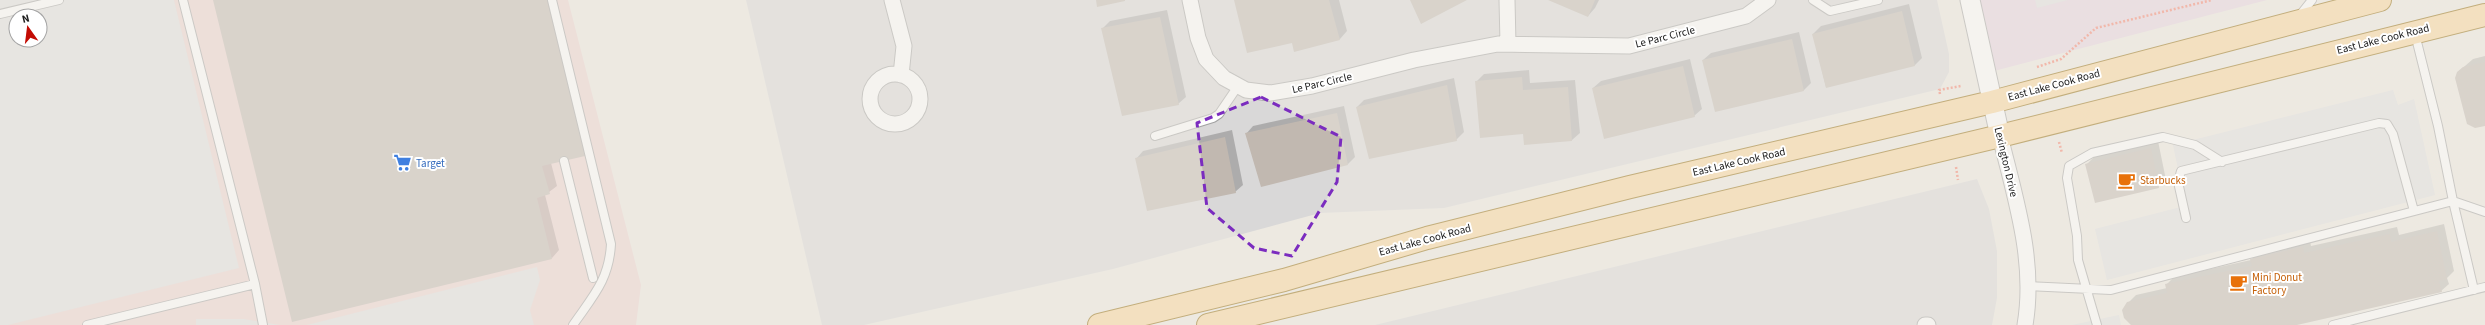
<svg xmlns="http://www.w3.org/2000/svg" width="2485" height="325" viewBox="0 0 2485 325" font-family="'Source Sans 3',sans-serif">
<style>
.residential{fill:#d9d8d8}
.commercial{fill:#eed2cf;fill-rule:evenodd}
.industrial{fill:#e6d2e1}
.parking{fill:#dfdfdf;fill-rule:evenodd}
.shadow{fill:#0003}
.building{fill:#c1b8b0}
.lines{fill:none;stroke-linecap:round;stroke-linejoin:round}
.service-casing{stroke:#a2a2a2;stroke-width:10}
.minor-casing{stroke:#a2a2a2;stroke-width:17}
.tertiary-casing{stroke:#a2a2a2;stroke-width:21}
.primary-casing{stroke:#906702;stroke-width:24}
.path{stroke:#f77c67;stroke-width:2.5;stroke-dasharray:2 2;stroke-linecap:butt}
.service{stroke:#fff;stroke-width:8}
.minor{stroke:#fff;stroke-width:15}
.tertiary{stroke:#fff;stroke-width:19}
.primary{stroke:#fad498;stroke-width:22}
.marked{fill:none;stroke:#7b2cbf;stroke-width:3;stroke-dasharray:8 5;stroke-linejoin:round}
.labels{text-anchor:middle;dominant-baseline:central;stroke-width:4;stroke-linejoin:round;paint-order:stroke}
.street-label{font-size:11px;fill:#1b1b1b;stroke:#fff}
.shop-label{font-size:11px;fill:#366cbe;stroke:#fff;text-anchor:start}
.food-label{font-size:11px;fill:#c56008;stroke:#fff;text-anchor:start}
</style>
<rect width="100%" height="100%" fill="#ede9e1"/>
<path class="residential" d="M746 0H1937L1949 54V72L1940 89 1444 208 1320 213 1113 269 864 325H822Z
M1977 179 1989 209 1997 251V298L1992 325H1375Z"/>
<path class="commercial" d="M0 0H568L641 285 636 325H0ZM16 16H40V40H16Z"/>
<path class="industrial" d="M1977 0H2267L1994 71Z"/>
<path class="parking" d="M0 0H174L239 268 8 325H0ZM16 16H40V40H16Z
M2035 0H2068L2037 8Z
M2393 90 2398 105 2414 99 2435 195 2107 280 2095 229 2181 207V183L2173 145Z
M537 267 540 280 530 310 534 325H307Z
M2119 315 2121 325H2072Z
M196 319H244L280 325H196Z"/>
<path class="shadow" d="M214 0H556L592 147 584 155 551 163 557 186 545 195 559 250 552 258Z
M1235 0H1339L1347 31 1340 39 1292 42Z
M1550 0H1599L1595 8 1588 16Z
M1909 4 1922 58 1915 65 1826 87 1813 34 1821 26Z
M1167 10 1186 97 1178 104 1102 29 1110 21Z
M1799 32 1811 83 1804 90 1716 111 1703 60 1711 53Z
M2485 56V125L2458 72 2473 59Z
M1690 59 1702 109 1694 116 1593 88 1601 81Z
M1529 70 1530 83 1575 80 1580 133 1572 140 1525 144 1524 133 1476 82 1484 74Z
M1454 78 1464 132 1456 140 1357 107 1364 100Z
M1344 106 1355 157 1348 164 1246 134 1253 126Z
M1232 130 1243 185 1235 192 1136 159 1143 151Z
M2158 141 2166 180 2158 187 2086 165 2094 157Z
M2444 224 2454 271 2447 278 2449 284 2441 291 2292 325H2132L2128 303 2136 295 2167 288 2166 285 2174 277 2251 260 2259 252 2310 241 2311 246 2397 227 2399 235Z"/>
<path class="building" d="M213 0H547L585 156 542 166 550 194 537 198 552 259 292 322Z
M1096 0H1125V1L1097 7Z
M1234 0H1329L1340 40 1294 52 1292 43 1247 53Z
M1410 0H1467L1421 24Z
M1548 0H1595L1588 17Z
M1902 11 1915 66 1826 88 1812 34Z
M1160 17 1179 105 1122 116 1101 28Z
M1792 39 1804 91 1715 112 1702 60Z
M2485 62V126L2475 128 2467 124 2455 78 2457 72 2463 67Z
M1683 66 1695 117 1604 139 1592 88Z
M1522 77 1523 90 1568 87 1572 141 1524 145 1523 134 1480 138 1475 81Z
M1447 85 1457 141 1369 159 1356 107Z
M1337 113 1348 165 1261 187 1245 133Z
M1225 137 1236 193 1147 211 1135 158Z
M2151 148 2159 188 2095 203 2085 164Z
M2437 231 2447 279 2439 281 2442 292 2297 325H2131L2124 318 2122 310 2127 302 2167 293 2165 284 2252 266 2250 259 2303 247 2304 253 2390 234 2391 242Z"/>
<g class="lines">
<defs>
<path id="service" d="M183 0 255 284
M552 0 611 244C609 280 593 296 573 325
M1813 0 1830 11 1878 0
M0 14 59 0
M2300 15 2312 0
M1155 136 1213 118 1219 114 1238 86
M564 161 593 278
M2453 201 2474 290
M2453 201 2485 212
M2186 218 2178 182 2181 171 2379 123 2387 124 2393 134 2414 211
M2029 286 2111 290 2453 201 2438 126 2415 34
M87 325 255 284 263 325
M2097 325 2078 260 2077 236 2067 178 2069 166 2092 153 2163 137 2195 145 2222 162
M2333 325 2485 287"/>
<path id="minor" d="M892 0 904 46 901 75
M1190 0 1198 38 1206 59 1224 78 1246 90 1270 93 1312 86 1414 60 1498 44 1629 46 1746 16 1768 0
M1507 0 1508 44
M870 99a25 25 0 1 1 50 0a25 25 0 1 1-50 0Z
M2000 136C2015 198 2036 261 2025 325
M1925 325H1928"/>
<path id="tertiary" d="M1970 0 2000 136"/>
<path id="primary" d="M1099 325 1284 280 1427 238 1630 187 1992 102 2380 0
M1208 325 2000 136 2485 15"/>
</defs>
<use href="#service" class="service-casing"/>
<use href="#minor" class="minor-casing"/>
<use href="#tertiary" class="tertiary-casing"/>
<use href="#primary" class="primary-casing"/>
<path class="path" d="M2037 67 2061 59 2096 28 2212 0
M1940 94 1939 90 1961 86
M2059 142 2062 153
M1956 167 1958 180"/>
<use href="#service" class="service"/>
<use href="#minor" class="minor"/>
<use href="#tertiary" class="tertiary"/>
<use href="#primary" class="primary"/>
</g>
<path d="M0 0H2485V325H0ZM1261 97 1341 137 1337 182 1292 256 1254 248 1207 208 1197 123Z" fill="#ede9e1" fill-opacity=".55" fill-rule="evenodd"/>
<path class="marked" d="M1261 97 1341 137 1337 182 1292 256 1254 248 1207 208 1197 123Z"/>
<defs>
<symbol id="supermarket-bare" viewBox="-9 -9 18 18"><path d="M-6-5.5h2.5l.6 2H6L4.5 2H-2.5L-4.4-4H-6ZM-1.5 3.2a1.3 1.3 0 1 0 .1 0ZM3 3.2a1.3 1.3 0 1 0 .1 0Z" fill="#3f7fe0" stroke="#fff" stroke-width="2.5" paint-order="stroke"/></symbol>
<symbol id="cafe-bare" viewBox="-9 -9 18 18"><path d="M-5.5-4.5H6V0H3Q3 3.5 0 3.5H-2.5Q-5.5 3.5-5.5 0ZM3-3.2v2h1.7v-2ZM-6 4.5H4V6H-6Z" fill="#e8710a" stroke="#fff" stroke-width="2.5" paint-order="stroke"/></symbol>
</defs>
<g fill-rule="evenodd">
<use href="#supermarket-bare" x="390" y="150" width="25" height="25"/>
<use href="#cafe-bare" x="2114" y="168" width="25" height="25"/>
<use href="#cafe-bare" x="2226" y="270" width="25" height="25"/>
</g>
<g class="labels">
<g class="street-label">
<text transform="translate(1665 37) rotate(-14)">Le Parc Circle</text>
<text transform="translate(2383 39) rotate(-14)">East Lake Cook Road</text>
<text transform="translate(1322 83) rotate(-13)">Le Parc Circle</text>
<text transform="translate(2054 85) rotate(-15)">East Lake Cook Road</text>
<text transform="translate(1739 162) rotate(-13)">East Lake Cook Road</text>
<text transform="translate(2006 162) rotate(77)">Lexington Drive</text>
<text transform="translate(1425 240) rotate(-15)">East Lake Cook Road</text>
</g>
<g class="shop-label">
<text x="416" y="163">Target</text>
</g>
<g class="food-label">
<text x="2140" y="180">Starbucks</text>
<text x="2252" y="277">Mini Donut<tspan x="2252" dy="13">Factory</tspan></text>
</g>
</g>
<g transform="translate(28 28) rotate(346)"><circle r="19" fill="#ffffff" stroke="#a4a4a4"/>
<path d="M0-3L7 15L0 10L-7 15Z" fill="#c30b03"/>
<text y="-6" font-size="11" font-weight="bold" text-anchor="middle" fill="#1b1b1b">N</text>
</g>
</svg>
